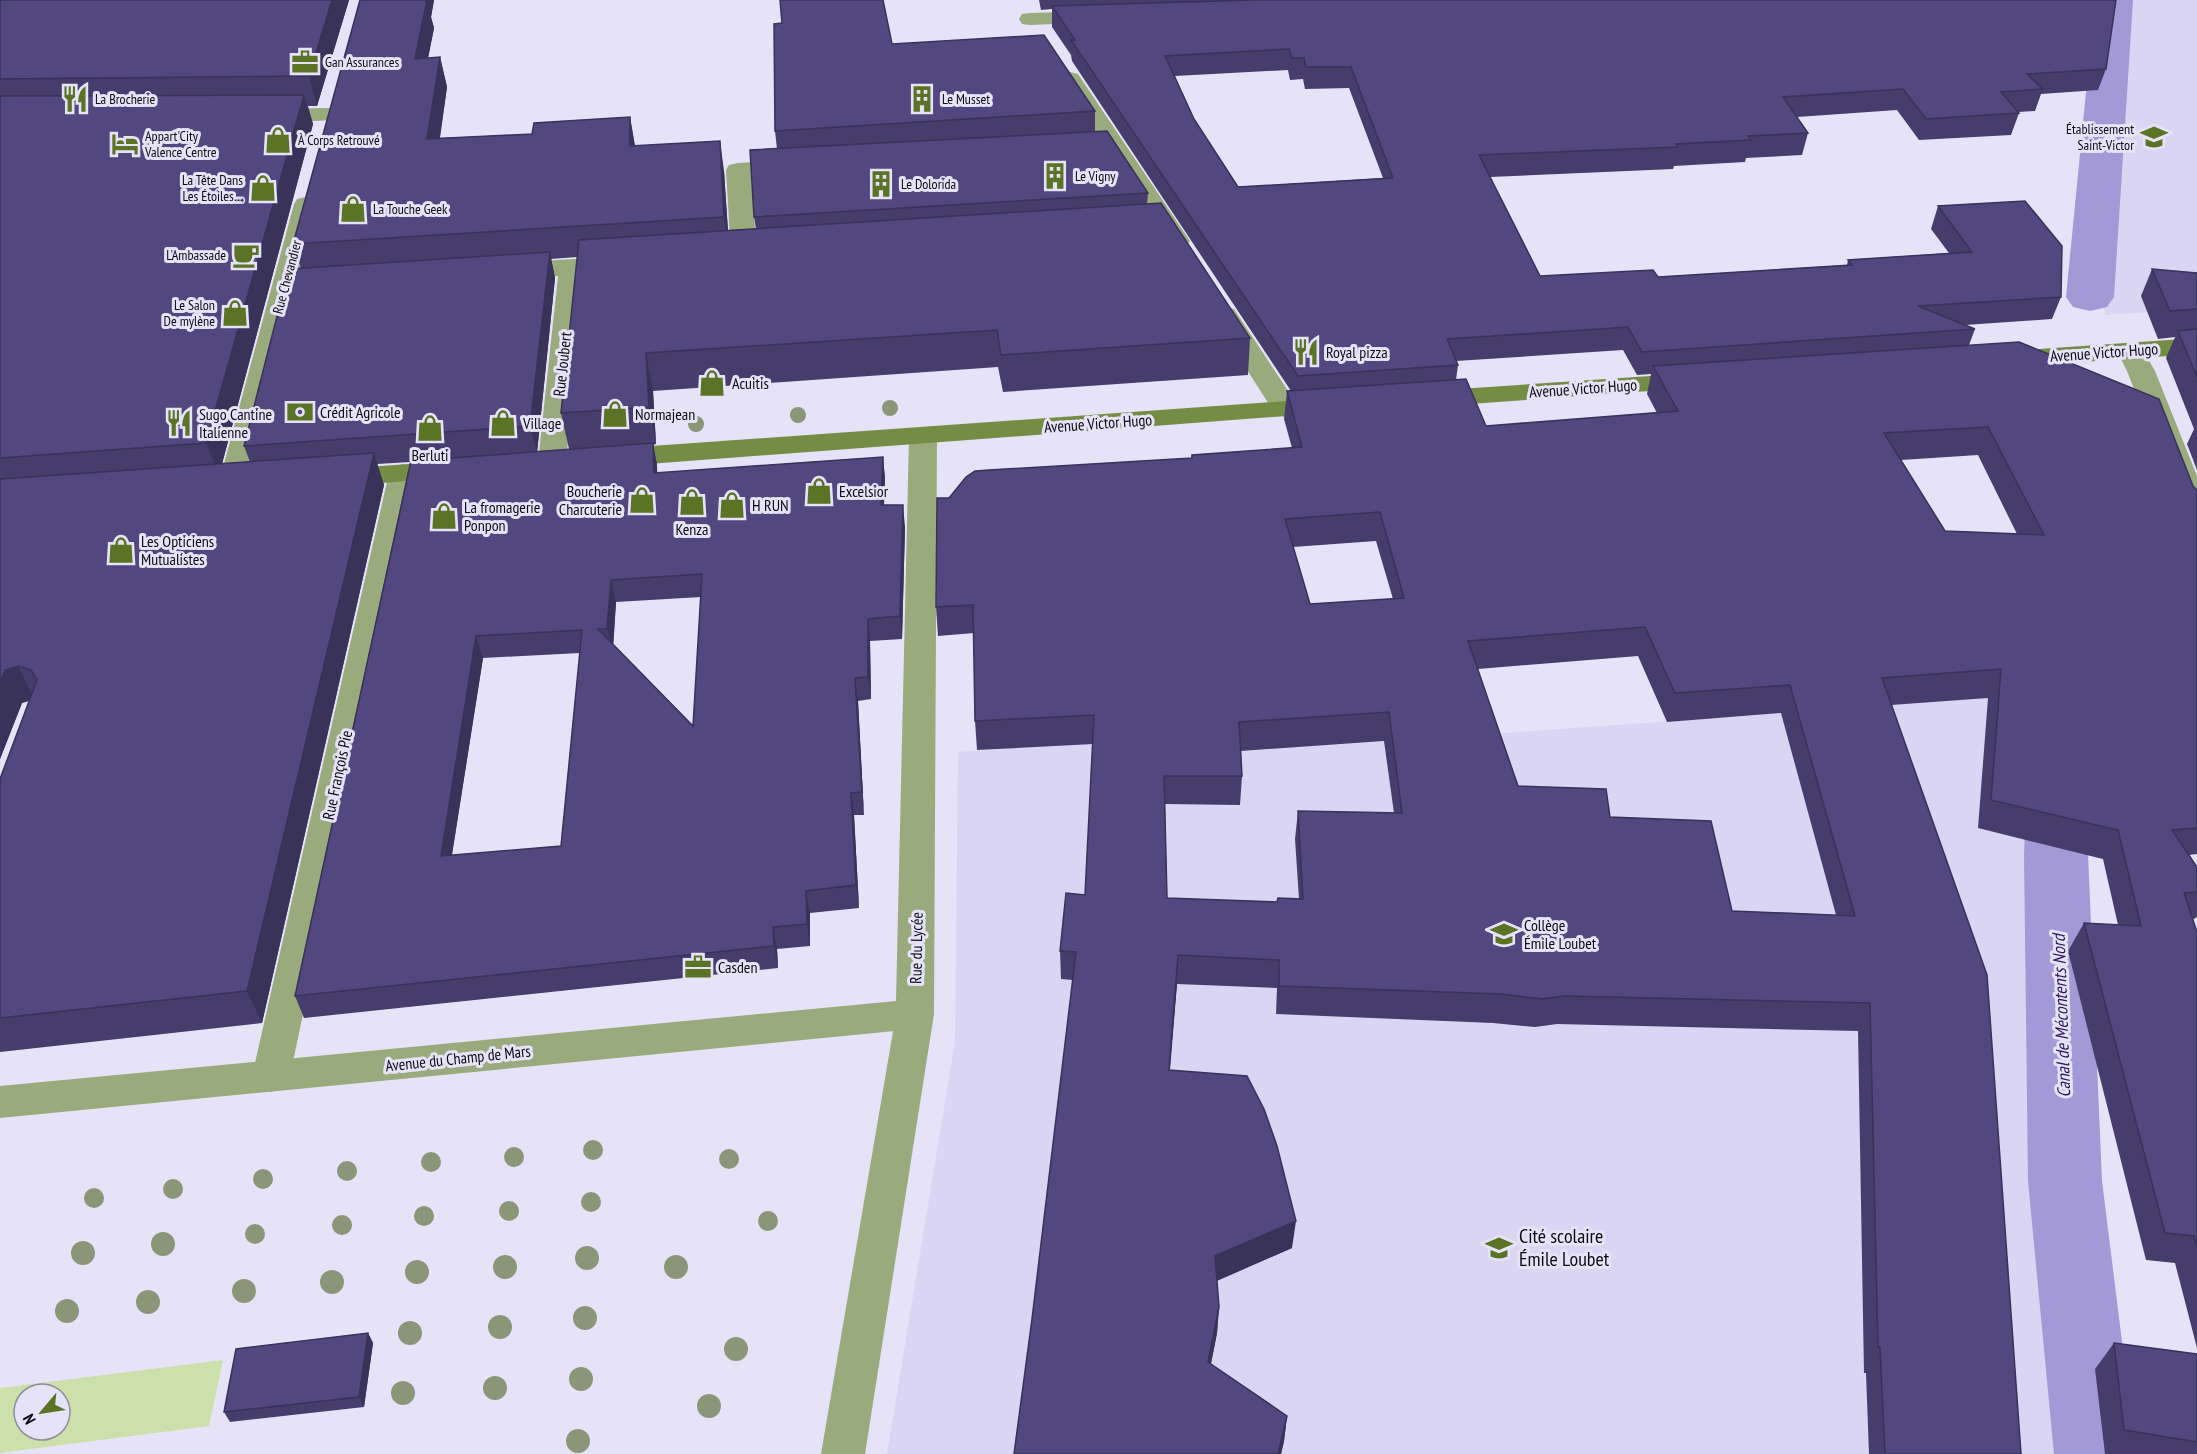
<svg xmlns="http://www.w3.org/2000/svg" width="2197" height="1454" viewBox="0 0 2197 1454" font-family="'PT Sans Narrow',sans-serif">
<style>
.built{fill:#d9d5f2}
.green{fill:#cce0ab;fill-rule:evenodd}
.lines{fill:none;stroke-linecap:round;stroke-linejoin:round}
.canal{fill:#a399d7;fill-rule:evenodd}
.minor{fill:#99ab7c;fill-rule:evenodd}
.tertiary{fill:#99ab7c;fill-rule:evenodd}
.secondary{fill:#748d45;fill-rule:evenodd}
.tree{fill:#8b9578}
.wall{fill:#473d6d;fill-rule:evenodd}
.shaded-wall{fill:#393259}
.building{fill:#52477f;stroke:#393259;stroke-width:1.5;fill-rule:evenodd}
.labels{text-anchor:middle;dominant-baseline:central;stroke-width:6;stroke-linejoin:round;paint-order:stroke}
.far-poi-label{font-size:14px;fill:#0c0b12;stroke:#e6e3f9;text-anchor:start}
.far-street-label{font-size:14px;fill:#0c0b12;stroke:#e6e3f9}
.poi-label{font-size:16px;fill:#0c0b12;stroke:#e6e3f9;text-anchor:start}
.street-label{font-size:16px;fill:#0c0b12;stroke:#e6e3f9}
.water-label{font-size:18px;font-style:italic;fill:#2d165e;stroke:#e6e3f9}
.near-poi-label{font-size:20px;fill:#0c0b12;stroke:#e6e3f9;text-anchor:start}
</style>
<rect width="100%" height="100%" fill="#e6e3f9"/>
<path class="built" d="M2121 0H2197V309L2105 315 2100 273Z
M2055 692 2086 1454H887L955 1041 958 752 1091 743 1093 762 1716 718Z"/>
<path class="green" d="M223 1360 209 1426 0 1453V1388ZM24 1394H60V1430H24Z"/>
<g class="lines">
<path class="canal" d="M2095 0H2133L2114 297 2107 307 2090 311 2073 307 2066 297Z
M2059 742 2081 748 2090 764 2088 854 2102 1181 2136 1454H2054L2028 1181 2024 854 2028 764 2037 748Z"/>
<path class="minor" d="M1097 11 1105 12 1108 17 1105 22 1030 25 1022 24 1019 19 1022 14 1030 13Z
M1070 72 1078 74 1190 241 1186 246 1177 249 1168 246 1164 241 1059 79 1062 74Z
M329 108 337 110 341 115 337 120 266 123 258 121 254 116 258 111 266 109Z
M796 159 804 161 808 166 804 171 751 176 757 256 753 261 744 264 735 261 731 256 726 170 729 165 738 163Z
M306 197 315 199 318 204 248 486 243 492 233 495 223 492 218 486 294 204 297 199Z
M622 256 631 259 635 264 631 269 584 274 566 462 562 468 552 471 542 468 538 462 558 276 509 279 500 276 496 271 500 266 509 263Z
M1225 307 1234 309 1238 315 1300 409 1296 415 1286 417 1276 415 1272 409 1212 315 1216 309Z
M2130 343 2140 345 2155 371 2197 476V522L2187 520 2182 513 2127 371 2117 351 2120 345Z
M403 464 413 467 417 473 290 1076 285 1087 271 1092 257 1087 252 1076 389 473 393 467Z
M915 999 928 1003 934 1014 865 1454H821L896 1014 902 1003Z"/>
<path class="tertiary" d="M923 427 933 430 937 436 934 1014 928 1025 915 1029 0 1118V1086L896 1001 909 436 913 430Z"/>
<path class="secondary" d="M2197 338V354L2010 367 2000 365 1996 359 2000 353 2010 351Z
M1695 373 1705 375 1709 381 1705 387 1429 407 1419 405 1415 399 1419 393 1429 391Z
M1330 398 1340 400 1344 406 1340 412 609 467 599 464 595 458 599 452 609 449Z
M453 461 463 464 467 470 463 476 337 487 327 484 322 478 327 472 337 469Z"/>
</g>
<g class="tree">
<circle cx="890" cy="408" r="8"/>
<circle cx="798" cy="415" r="8"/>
<circle cx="696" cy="424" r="8"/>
<circle cx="593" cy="1150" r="10"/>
<circle cx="514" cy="1157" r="10"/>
<circle cx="729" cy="1159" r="10"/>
<circle cx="431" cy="1162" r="10"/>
<circle cx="347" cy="1171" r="10"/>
<circle cx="263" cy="1179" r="10"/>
<circle cx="173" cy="1189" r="10"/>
<circle cx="94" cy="1198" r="10"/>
<circle cx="591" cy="1202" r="10"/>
<circle cx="509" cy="1211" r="10"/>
<circle cx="424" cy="1216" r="10"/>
<circle cx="768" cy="1221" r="10"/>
<circle cx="342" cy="1225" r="10"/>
<circle cx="255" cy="1234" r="10"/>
<circle cx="163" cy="1244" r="12"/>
<circle cx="83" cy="1253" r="12"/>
<circle cx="587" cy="1258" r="12"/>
<circle cx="505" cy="1267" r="12"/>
<circle cx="676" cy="1267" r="12"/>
<circle cx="417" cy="1272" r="12"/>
<circle cx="332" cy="1282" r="12"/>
<circle cx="244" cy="1291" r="12"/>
<circle cx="148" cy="1302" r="12"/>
<circle cx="67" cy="1311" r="12"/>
<circle cx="585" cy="1318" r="12"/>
<circle cx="500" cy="1327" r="12"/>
<circle cx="410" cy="1333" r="12"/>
<circle cx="736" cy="1349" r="12"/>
<circle cx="581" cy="1379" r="12"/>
<circle cx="495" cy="1388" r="12"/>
<circle cx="403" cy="1393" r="12"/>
<circle cx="709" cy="1406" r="12"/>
<circle cx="578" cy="1441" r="12"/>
</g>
<path class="wall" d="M0 0H349L317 106H308L313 124 222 464 250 462 244 446 301 268 293 244 360 0H434L431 17 434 28 428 58 440 57 447 87 440 138 532 134 630 117 635 146 724 171 728 230 756 229 754 217 777 149 775 131 892 44 1095 111V131L1148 193 1147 204 1250 338 1248 375 1003 392 998 367 653 391 656 444 653 445 657 465V473L883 457 885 479 884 505 905 527 902 639 870 641 871 699 858 701 864 815H854L859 908 810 913V946L777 949 778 968 304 1018 295 996 410 462 377 464 384 485 262 1023 0 1052V779L29 701 22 703 0 759ZM577 257 561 413 569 449 537 452 555 278 551 259ZM701 597 693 726 613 644 616 602ZM580 653 561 846 452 855 483 658Z
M1039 0H2116L2106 69 2098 90 2041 94 2035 111 2018 112 2019 113 2011 135 1919 140 1897 110 1797 117 1808 133 1802 155 1746 158 1745 162 1674 166 1673 169 1490 177 1540 276 1658 277 1847 265 1848 260 1949 253 1931 229 1938 206 2061 297 2052 319 1965 325 1975 329 1969 345 2193 486 2197 490V854L2189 855 2197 867V916L2196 918 2193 919 2197 932V1348L2175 1263 2146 1260 2068 951 2084 923 2118 925 2103 859 1978 828 1988 698 1891 705 2021 1454H1869L1866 1373H1864L1858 1031 1557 1024 1535 1027 1493 1023 1276 1014 1277 988 1177 984 1170 1070 1292 1248 1217 1281 1219 1307 1217 1333 1211 1364 1287 1416 1284 1441 1281 1454H1014L1032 1319 1073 980 1061 979 1060 951 1085 895 1093 744 977 750 975 721 974 633 938 636 936 607 949 498 1191 458 1192 455 1292 448 1284 419 1287 391H1291L1072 61 1071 55 1052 27V9L1041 10ZM1288 70 1290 80 1303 79 1305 89 1349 88 1383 178 1238 187 1194 119 1175 76ZM1623 350 1637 375 1651 374 1647 394 1657 413 1486 426 1456 380 1458 365 1456 361ZM1978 455 2017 534 1945 531 1901 460ZM1376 541 1393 599 1310 604 1293 547ZM1638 656 1667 722 1781 713 1836 915 1732 911 1610 817 1518 786 1478 669ZM1384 741 1394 813 1298 811 1295 839 1299 899 1277 902 1167 898 1165 804 1240 805 1242 776 1241 751Z
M2152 269 2197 273V470L2187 444 2194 429 2166 358 2175 337 2158 339 2141 296Z
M368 1333 373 1343 364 1407 230 1422 224 1412Z
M2114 1343 2197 1354V1454H2105L2095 1369Z"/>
<path class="shaded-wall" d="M332 0H349L317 106 309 76Z
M422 0H434L431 17 434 28 422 88 415 59Z
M440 57 447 87 435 169 427 139Z
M304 95 313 124 219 475 206 443Z
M630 117 635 147 630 146Z
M720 141 724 171 729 248 724 217Z
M550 252 555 278 537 453 530 426Z
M646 353 653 391 656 444 649 407Z
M653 443 657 465 658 496 654 473Z
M374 453 384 485 262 1023 247 991Z
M883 457 885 479 883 528 881 505Z
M903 505 905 527 902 639 900 616Z
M611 580 616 602 613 651 607 629Z
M868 619 870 641 871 699 868 677Z
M476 636 483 658 448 879 441 856Z
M18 666 34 699 22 703 0 759V683L5 670Z
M855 678 858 701 864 815 862 792Z
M851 793 854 815 859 908 856 885Z
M806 891 810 913V946L807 924Z
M773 927 777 949 778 968 774 946Z
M1178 955 1177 984 1167 1097 1169 1070Z
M1296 1221 1292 1248 1213 1282 1215 1256Z
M1219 1307 1217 1333 1206 1388 1208 1362Z
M368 1333 373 1343 364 1407 359 1397Z
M1287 1416 1284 1441 1281 1454H1278Z"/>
<path class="building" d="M0 0H332L309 76 0 79Z
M360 0H427L415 59 440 57 427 139 532 134 534 123 630 117V146L720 141 724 217 293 244Z
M780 0H883L892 44 1044 35 1095 111 775 131 774 24 782 23Z
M1252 0H2116L2106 69 2027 74 2043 89 2001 92 2019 113 1926 119 1903 89 1783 97 1808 133 1748 136 1751 140 1676 144 1678 147 1479 155 1540 276 1653 270 1658 277 1852 265 1848 260 1972 252 1938 206 2025 201 2062 246 2061 297 1918 306 1975 329 1642 352 1628 327 1447 339 1458 365 1298 376 1071 40H1075L1052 6ZM1289 49 1292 58H1304L1306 67H1351L1393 178 1238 187 1194 119 1165 56Z
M304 95 206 443 0 458V96Z
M1107 131 1148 193 754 217 750 150Z
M1161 203 1250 338 1001 355 997 330 646 353 649 407 561 413 579 240Z
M550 252 530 426 244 446 289 269Z
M2152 269 2197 273V309L2170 311Z
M2197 329V377L2178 331Z
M2019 342 2159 399 2193 486 2197 490V828L2172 830 2197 867V892L2184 893 2197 932V1248L2194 1236 2165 1233 2084 923 2141 926 2118 830 1991 800 2001 669 1882 678 1987 975 2021 1454H1885L1880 1347H1878L1870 1003 1565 996 1542 999 1500 994 1279 986V960L1178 955 1169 1070 1247 1076 1264 1109 1277 1146 1296 1221 1215 1256 1219 1307 1208 1362 1287 1416 1278 1454H1014L1032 1319 1076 952 1060 951 1066 893 1085 895 1094 715 975 721 973 605 936 607 937 498H949L966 477 975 471 989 470 1192 458V455L1302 447 1287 391 1466 379 1486 426 1678 411 1653 366ZM1988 427 2044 535 1945 531 1884 433ZM1380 512 1404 598 1310 604 1285 519ZM1645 627 1675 693 1790 685 1855 916 1732 911 1711 821 1610 817 1606 789 1518 786 1468 641ZM1389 712 1402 813 1298 811 1303 899 1278 898 1277 902 1167 898 1164 776H1242L1239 722Z
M653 443 654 473 883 457 881 505H903L900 616 868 619V677L855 678 862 792 851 793 856 885 806 891 807 924 773 927 774 946 295 996 411 461ZM702 574 693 726 598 629H607L611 580ZM582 630 561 846 441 856 476 636Z
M374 453 247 991 0 1018V779L37 680 31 670 18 666 5 670 0 683V479Z
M368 1333 359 1397 224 1412 236 1349Z
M2114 1343 2197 1354V1442L2124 1430Z"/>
<defs>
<symbol id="office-bare" viewBox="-9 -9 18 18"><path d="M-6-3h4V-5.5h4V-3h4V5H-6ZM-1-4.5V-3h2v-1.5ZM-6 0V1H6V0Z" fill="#5a7325" stroke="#e6e3f9" stroke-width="2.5" paint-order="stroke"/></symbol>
<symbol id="restaurant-bare" viewBox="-9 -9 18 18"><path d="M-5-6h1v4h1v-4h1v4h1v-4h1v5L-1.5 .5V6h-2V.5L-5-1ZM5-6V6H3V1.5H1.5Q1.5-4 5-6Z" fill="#5a7325" stroke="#e6e3f9" stroke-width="2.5" paint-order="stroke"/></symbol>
<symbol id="building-bare" viewBox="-9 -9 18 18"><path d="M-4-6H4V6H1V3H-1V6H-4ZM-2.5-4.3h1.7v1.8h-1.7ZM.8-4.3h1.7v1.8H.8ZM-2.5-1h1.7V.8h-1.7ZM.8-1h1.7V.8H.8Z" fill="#5a7325" stroke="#e6e3f9" stroke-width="2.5" paint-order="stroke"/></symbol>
<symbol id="school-bare" viewBox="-9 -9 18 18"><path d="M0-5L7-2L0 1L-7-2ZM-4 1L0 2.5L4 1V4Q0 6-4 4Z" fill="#5a7325" stroke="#e6e3f9" stroke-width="2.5" paint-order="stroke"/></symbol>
<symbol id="shop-bare" viewBox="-9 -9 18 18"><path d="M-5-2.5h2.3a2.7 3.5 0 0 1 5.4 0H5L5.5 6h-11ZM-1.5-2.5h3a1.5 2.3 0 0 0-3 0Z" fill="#5a7325" stroke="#e6e3f9" stroke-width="2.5" paint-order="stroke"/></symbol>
<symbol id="hotel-bare" viewBox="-9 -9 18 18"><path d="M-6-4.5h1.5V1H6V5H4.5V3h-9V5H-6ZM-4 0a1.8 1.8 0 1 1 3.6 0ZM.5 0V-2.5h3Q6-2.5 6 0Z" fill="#5a7325" stroke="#e6e3f9" stroke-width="2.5" paint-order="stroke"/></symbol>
<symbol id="cafe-bare" viewBox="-9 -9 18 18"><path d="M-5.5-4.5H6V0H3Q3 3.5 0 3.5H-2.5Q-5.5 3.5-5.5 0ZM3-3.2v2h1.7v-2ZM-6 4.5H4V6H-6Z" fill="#5a7325" stroke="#e6e3f9" stroke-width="2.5" paint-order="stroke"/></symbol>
<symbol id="bank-bare" viewBox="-9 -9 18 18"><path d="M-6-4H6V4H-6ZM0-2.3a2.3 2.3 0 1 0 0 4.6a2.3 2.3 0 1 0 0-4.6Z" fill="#5a7325" stroke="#e6e3f9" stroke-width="2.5" paint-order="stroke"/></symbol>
</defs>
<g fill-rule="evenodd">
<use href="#office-bare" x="286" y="43" width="38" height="38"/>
<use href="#restaurant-bare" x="56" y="80" width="38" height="38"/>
<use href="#building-bare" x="903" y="80" width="38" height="38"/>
<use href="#school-bare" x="2135" y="118" width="38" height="38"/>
<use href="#shop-bare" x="259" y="121" width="38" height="38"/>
<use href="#hotel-bare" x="106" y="125" width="38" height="38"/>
<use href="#building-bare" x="1036" y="157" width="38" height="38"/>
<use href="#building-bare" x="862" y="165" width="38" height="38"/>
<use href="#shop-bare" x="244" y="169" width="38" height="38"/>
<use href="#shop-bare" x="334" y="190" width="38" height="38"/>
<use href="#cafe-bare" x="227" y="236" width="38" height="38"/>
<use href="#shop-bare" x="216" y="294" width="38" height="38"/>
<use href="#restaurant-bare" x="1287" y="333" width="38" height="38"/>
<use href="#shop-bare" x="693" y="364" width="38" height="38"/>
<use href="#bank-bare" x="281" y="393" width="38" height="38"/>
<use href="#shop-bare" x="596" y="395" width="38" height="38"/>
<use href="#restaurant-bare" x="160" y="404" width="38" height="38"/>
<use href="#shop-bare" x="484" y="404" width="38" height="38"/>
<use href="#shop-bare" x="411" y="409" width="38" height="38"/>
<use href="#shop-bare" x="800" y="472" width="38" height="38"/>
<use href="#shop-bare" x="623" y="481" width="38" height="38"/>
<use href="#shop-bare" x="673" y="483" width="38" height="38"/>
<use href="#shop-bare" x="713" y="486" width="38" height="38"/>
<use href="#shop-bare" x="425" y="497" width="38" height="38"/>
<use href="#shop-bare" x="102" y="531" width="38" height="38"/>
<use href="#school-bare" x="1485" y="915" width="38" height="38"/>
<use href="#office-bare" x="679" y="948" width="38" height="38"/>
<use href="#school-bare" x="1480" y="1229" width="38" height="38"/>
</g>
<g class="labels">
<g class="far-poi-label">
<text x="325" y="62">Gan Assurances</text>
<text x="95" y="99">La Brocherie</text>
<text x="942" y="99">Le Musset</text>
<text x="2134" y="129" text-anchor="end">Établissement<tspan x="2134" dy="16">Saint-Victor</tspan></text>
<text x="145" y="136">Appart'City<tspan x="145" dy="16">Valence Centre</tspan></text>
<text x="298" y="140">À Corps Retrouvé</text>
<text x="1075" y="176">Le Vigny</text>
<text x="243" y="180" text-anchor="end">La Tête Dans<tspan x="243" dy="16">Les Étoiles…</tspan></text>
<text x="901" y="184">Le Dolorida</text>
<text x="373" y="209">La Touche Geek</text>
<text x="226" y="255" text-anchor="end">L'Ambassade</text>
<text x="215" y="305" text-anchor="end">Le Salon<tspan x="215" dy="16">De mylène</tspan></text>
</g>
<g class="far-street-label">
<text transform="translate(287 277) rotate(-75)">Rue Chevandier</text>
</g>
<g class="poi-label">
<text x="1326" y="352">Royal pizza</text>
<text x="732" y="383">Acuitis</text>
<text x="320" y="412">Crédit Agricole</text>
<text x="199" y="414">Sugo Cantine<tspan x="199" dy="18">Italienne</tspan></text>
<text x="635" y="414">Normajean</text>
<text x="523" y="423">Village</text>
<text x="430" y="455" text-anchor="middle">Berluti</text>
<text x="622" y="491" text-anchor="end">Boucherie<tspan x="622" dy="18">Charcuterie</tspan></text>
<text x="839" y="491">Excelsior</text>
<text x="752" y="505">H RUN</text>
<text x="464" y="507">La fromagerie<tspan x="464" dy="18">Ponpon</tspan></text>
<text x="692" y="529" text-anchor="middle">Kenza</text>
<text x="141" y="541">Les Opticiens<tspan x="141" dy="18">Mutualistes</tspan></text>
<text x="1524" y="925">Collège<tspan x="1524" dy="18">Émile Loubet</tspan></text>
<text x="718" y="967">Casden</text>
</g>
<g class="street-label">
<text transform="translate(2104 352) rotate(-4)">Avenue Victor Hugo</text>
<text transform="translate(562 364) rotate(-84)">Rue Joubert</text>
<text transform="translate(1583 388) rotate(-4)">Avenue Victor Hugo</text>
<text transform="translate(1098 423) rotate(-4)">Avenue Victor Hugo</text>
<text transform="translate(337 775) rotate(-78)">Rue François Pie</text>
<text transform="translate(916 948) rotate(-89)">Rue du Lycée</text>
<text transform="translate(458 1058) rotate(-6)">Avenue du Champ de Mars</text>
</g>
<g class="water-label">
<text transform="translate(2061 1016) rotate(-92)">Canal de Mécontents Nord</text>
</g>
<g class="near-poi-label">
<text x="1519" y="1236">Cité scolaire<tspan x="1519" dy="23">Émile Loubet</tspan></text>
</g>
</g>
<g transform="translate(42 1412) rotate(241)"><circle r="28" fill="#e6e3f9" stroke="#8f8d9d" stroke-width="1.5"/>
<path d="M0-4.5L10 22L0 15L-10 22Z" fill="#5a7325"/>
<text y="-9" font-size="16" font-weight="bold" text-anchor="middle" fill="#0c0b12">N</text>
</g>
</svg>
